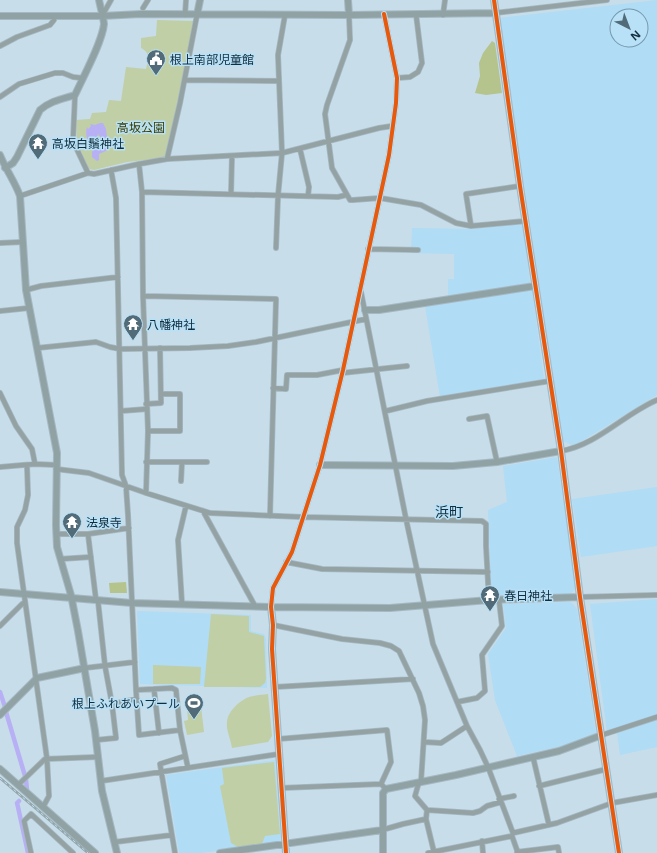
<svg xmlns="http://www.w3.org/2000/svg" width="657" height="853" viewBox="0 0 657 853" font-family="'Noto Sans','Noto Sans JP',sans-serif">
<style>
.built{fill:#b0dcf5;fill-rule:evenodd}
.green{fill:#c0cfa6}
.forest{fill:#b5c48d}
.water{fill:#b8b0f5}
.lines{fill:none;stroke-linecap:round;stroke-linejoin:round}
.canal{stroke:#b8b0f5;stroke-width:4.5}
.street-casing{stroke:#a5b9c4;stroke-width:6}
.secondary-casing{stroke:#a5b9c4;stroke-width:8}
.street{stroke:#94a2a3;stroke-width:4.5}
.secondary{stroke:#90a2a3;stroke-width:6}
.rail-casing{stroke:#95a6aa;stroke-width:2.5}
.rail{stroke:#b8e1f8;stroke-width:1;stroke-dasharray:3;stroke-linecap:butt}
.cycleway-casing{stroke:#b8e1f8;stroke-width:6}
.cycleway{stroke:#e8590c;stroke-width:4}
.labels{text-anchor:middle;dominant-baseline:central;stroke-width:3;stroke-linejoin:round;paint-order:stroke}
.poi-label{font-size:12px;fill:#112e3d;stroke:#b8e1f8;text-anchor:start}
.park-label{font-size:12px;fill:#3a3e00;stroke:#b8e1f8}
.quarter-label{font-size:14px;fill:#112e3d;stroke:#b8e1f8}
</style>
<rect width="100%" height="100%" fill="#c7dde9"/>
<path class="built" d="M657 0V395L574 446 563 441 499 18ZM617 16H641V40H617Z
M523 224 530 283 448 297V279H454V254L411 253 412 228 468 229Z
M532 290 544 379 440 397 425 306Z
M557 457 576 588 570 595 494 599 491 596 488 510 507 502 503 466Z
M657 487V546L581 557 572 499Z
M657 599V715L607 732 590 604Z
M570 602 573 604 577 609 596 734 562 746 517 756 495 700 488 654 506 628 503 604Z
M137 611 251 615V631L264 634 266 638 267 688 140 684Z
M657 719V747L620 755 617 733Z
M275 760 281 842 201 853H179L166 775Z"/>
<path class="green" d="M157 20 194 21 193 32 167 154 163 158 127 162 94 170 89 169 77 142 76 120 90 119 92 113 106 112 109 100 121 101 126 67 146 69C148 60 151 53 141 48V38L156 36Z
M211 614 249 616V632L264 636 266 679 265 683 260 687H204Z
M153 665 201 667 200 684H153Z
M268 694 272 736 268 742 232 748C231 740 226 730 227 723 227 712 239 701 249 697 255 695 262 695 268 694Z
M201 706 204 732 187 735 184 721 188 720 187 708Z
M274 762 280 834 265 836 262 844 238 847 231 843 220 786 224 784 222 768Z"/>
<path class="forest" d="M492 41 495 43 502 93 486 95 475 93 480 76 479 63 483 53Z
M126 582 127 593H110L109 583Z"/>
<path class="water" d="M100 123H103L106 129 107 137 103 140 98 134 97 138 100 146 107 147 108 150 99 154V160L97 161 92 157V152L93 149C89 144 84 135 87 127L88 129 91 126 90 124 95 125Z"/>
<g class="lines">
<path class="canal" d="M0 692 5 707
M6 712 25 776
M26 780 27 790
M19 801 17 803 18 807 28 853"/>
<defs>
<path id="street" d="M143 8 148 0
M495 13 607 0
M185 15 186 0
M349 15 350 40 327 105 325 114 332 168 350 200H353L380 198 421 205 456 223 471 226 526 221
M443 15 445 0
M102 16 111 0
M0 46 17 37 50 25 54 20V16
M397 78 410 77 418 72 422 63 416 14
M185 80 279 81
M75 95 73 141 88 173
M0 97 19 84 55 73H63L73 77 82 78
M300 149 309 187 308 196
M167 159 180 103 197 15
M139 164 142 192 143 296 148 431 146 493
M111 170 116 198 122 475 126 486 128 515 136 690 172 688 176 690 180 730 188 768
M142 192 338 197 346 195
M231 194 232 156
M20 196 88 173 94 174 139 164 167 159 282 153 379 128 392 126
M471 226 466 194 520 186
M0 243 22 242
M276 248 278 196 282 153 278 55 285 15
M368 249 418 250
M26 290 41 286 118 277
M361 292 406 519 433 644 467 726 480 750 488 767 513 833 512 836 518 853
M143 296 276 299 270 516
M0 311 29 308
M37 348 96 342 110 347 120 349 190 348 228 346 256 342 366 319
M342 373 407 366
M273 388 286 389 287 375H317L343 370
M0 393 16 426 32 449 35 464
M146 404 161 403 160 348
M121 411 147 409
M386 411 427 401 550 381
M469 419 487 416 497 462
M148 431H180V394H161
M561 451C597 445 624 414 657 400
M146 462H207
M27 466 28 495 25 510 17 527V543L47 759 49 796 43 807
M0 467 35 464 56 465
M56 469 89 473 146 493 210 513 302 517 482 521 486 524V546L489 600
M181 481 182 462
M203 511 255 606
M56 534H88L129 528
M88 534 96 600
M60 559 91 557
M286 562 322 569 488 572
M580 597 657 595
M98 601 105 666 112 704
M182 604 178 540 186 506
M271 607 273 588 292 552 320 465 343 370 389 155 396 103 397 78 384 14
M273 625 342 639 380 643 391 646 399 651 419 693 423 706 425 720 421 782
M0 626 22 604 25 602
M85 668 135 662
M275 687 413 679
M154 689 159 733
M136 690 139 735 180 730
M457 702 477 698 485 691 482 655 502 626 499 600
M602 735 657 717
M278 739 387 730 391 762 381 784
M96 740 116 738 112 704 137 699
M424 742 441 743 467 726
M533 757 549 825
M101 781 279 754
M419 782 415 796 427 810 426 819 434 852
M18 785 45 759 97 757
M539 786 607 769
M281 788 381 784 386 789
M499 799 514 796
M427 810 473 813 480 811 487 806 501 802
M382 830 403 824 426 819
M513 833 557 823 612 803 657 795
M482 841 483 853
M115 842 172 835
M517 852 558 847 559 853
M31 853 24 821 31 814 73 853
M175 853 160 764 185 756
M428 853 512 836"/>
<path id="secondary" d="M348 0 349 15
M494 0 520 186 561 451 580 597 619 853
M197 15 200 0
M0 16H102L141 14 349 15 495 13
M0 155C6 170 15 182 20 196L26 290 57 453 56 525 57 547 71 595 78 631 95 731 102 791 117 853
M5 168 13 163 17 157 40 110C50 101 62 99 75 95 83 77 102 43 104 24 104 21 100 5 99 0
M365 310H379L535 286
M320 465 453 466 497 462 561 451
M0 592 132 603 271 607 390 608 489 600 580 597
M271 607 273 625 272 649 286 853
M0 715 37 678 85 668
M0 769 95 853
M220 853 382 830
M383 853V793L386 789 456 775 559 751 602 735"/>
</defs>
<use href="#street" class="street-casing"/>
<use href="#secondary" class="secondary-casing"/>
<use href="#street" class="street"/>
<use href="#secondary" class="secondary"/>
<defs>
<path id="rail" d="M0 778 88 853"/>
</defs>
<use href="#rail" class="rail-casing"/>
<use href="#rail" class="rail"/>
<defs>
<path id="cycleway" d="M494 0 520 186 561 451 580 597 619 853
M286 853 272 649 273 625 271 607 273 588 292 552 320 465 343 370 389 155 396 103 397 78 384 14"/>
</defs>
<use href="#cycleway" class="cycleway-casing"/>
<use href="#cycleway" class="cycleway"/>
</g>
<defs>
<symbol id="civic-pin" viewBox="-11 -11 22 30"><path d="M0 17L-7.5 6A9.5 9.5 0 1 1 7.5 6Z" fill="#516b79" stroke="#b8e1f8"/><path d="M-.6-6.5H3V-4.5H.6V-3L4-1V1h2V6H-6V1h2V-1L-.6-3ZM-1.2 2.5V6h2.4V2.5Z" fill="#fff"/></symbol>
<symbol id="temple-pin" viewBox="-11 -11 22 30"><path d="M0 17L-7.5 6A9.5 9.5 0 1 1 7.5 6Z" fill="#516b79" stroke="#b8e1f8"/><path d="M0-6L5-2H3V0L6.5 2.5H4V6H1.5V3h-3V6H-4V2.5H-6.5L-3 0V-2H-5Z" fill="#fff"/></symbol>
<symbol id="stadium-pin" viewBox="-11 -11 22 30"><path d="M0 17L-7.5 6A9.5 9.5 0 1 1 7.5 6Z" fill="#516b79" stroke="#b8e1f8"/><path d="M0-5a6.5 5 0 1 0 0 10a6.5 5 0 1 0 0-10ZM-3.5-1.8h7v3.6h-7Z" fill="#fff"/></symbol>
</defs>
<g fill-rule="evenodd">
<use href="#civic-pin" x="145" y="48" width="22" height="30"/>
<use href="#temple-pin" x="27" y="132" width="22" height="30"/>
<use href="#temple-pin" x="122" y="313" width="22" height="30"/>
<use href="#temple-pin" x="61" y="511" width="22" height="30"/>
<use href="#temple-pin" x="479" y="584" width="22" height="30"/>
<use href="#stadium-pin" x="183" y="692" width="22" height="30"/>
</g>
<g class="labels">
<g class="poi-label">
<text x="170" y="59">根上南部児童館</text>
<text x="52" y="143">高坂白鬚神社</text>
<text x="147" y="324">八幡神社</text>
<text x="86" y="522">法泉寺</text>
<text x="504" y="595">春日神社</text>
<text x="180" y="703" text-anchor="end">根上ふれあいプール</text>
</g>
<g class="park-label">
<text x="141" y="127">高坂公園</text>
</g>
<g class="quarter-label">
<text x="449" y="511">浜町</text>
</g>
</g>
<g transform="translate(629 28) rotate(138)"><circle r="19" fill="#b8e1f8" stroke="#7599ad"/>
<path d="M0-3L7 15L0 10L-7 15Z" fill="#516b79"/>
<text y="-6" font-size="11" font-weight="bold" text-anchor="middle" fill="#112e3d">N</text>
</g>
</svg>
